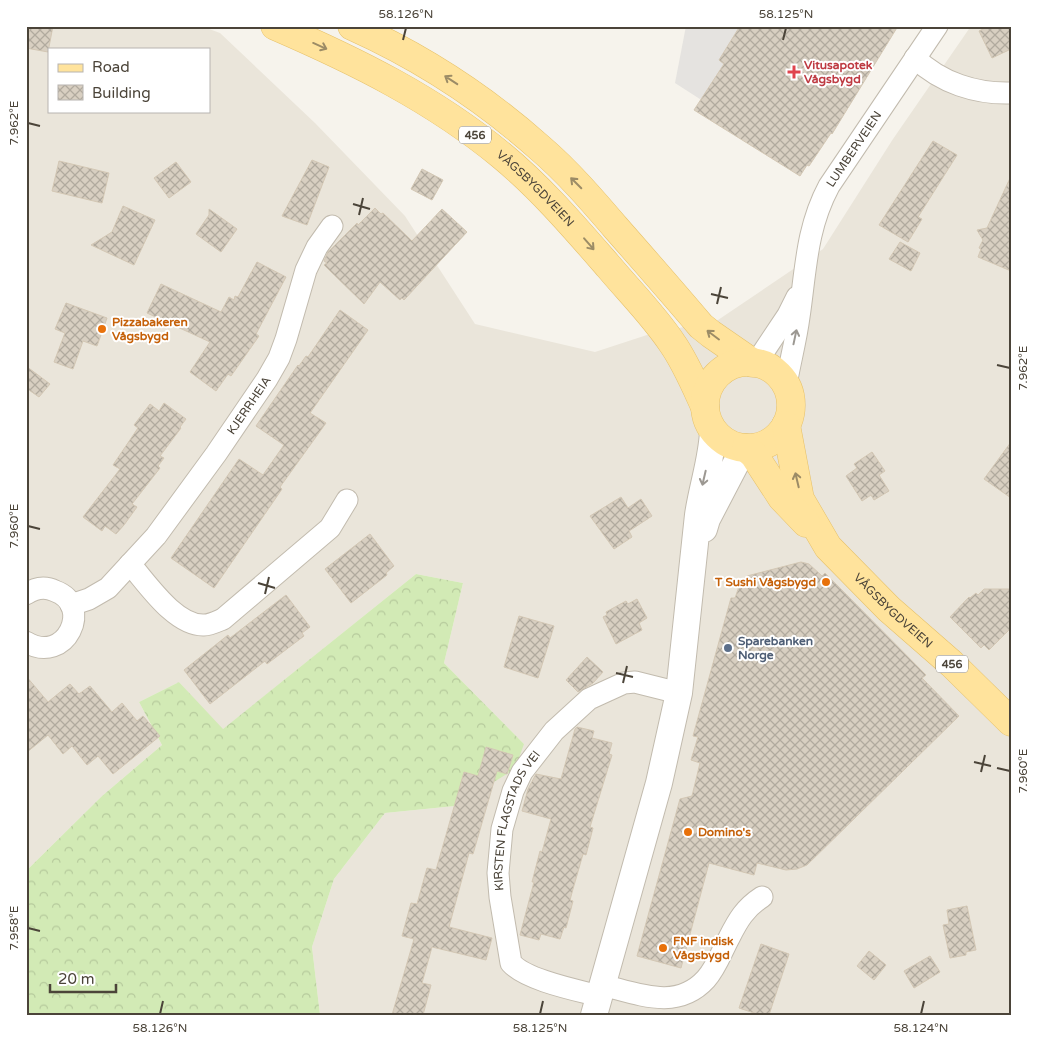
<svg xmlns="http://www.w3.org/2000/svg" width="1037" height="1041" viewBox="0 0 1037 1041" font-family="'Varela Round',sans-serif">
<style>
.residential{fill:#eae5da;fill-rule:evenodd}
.forest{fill:url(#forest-crowns)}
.parking{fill:#e5e3e0}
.building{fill:url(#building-cross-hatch);stroke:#d3c7b4}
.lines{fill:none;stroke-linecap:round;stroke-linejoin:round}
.minor-casing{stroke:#c2bbae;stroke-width:23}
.tertiary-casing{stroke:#c2bbae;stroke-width:28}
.primary-casing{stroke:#e6c16a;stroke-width:29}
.minor{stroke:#fff;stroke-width:21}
.tertiary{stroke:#fff;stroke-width:26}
.primary{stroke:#ffe39c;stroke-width:28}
.oneway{stroke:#9c8c66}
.oneway2{stroke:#9c9892}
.ticks{fill:none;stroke:#4b4439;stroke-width:2}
.health-dot{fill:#e0444e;stroke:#fff;stroke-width:2}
.food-dot{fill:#e8710a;stroke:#fff;stroke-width:2}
.service-dot{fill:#5c6f8a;stroke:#fff;stroke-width:2}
.labels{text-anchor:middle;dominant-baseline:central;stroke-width:4;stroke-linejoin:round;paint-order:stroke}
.shield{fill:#fff;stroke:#817c74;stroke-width:1}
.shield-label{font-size:11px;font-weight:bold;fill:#4b4439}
.health-label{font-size:12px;font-weight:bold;fill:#be3a42;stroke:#fff;text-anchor:start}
.street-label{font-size:12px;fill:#4b4439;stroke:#fff}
.food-label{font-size:12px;font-weight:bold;fill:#c56008;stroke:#fff;text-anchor:start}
.service-label{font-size:12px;font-weight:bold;fill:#4e5e75;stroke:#fff;text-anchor:start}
.neatline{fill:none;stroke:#4b4439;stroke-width:2}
.ticks-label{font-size:12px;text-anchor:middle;fill:#4b4439}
</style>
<defs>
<pattern id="forest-crowns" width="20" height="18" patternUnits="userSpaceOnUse" patternTransform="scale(1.25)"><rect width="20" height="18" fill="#d2eab5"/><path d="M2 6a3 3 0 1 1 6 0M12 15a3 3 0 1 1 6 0" fill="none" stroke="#b6ca9c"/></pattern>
<pattern id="building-cross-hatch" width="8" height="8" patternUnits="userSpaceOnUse" patternTransform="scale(1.25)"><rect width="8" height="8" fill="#d8cfc1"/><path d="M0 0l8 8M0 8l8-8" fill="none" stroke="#b1aa9e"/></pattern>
</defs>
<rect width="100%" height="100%" fill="#f6f3ec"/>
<path class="residential" d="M26 26H201L220 33 315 123 405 216 475 324 595 352 650 334 718 320 823 249 893 139 971 26H1011V1015H320L312 947 334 879 385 813 455 806 524 744 444 663 463 583 416 574 222 730 179 682 139 702 162 745 102 796 26 871ZM49 49H209V111H49Z"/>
<path class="forest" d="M416 574 463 583 444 663 524 744 515 769 455 806 385 813 334 879 312 947 320 1015H26V871L102 796 162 745 139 702 179 682 223 729Z"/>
<path class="parking" d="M686 26H748L703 101 675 83Z"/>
<path class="building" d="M30 26H53L48 52 26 48Z
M740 26H898L832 134 831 133 809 166 807 165 800 176 694 110 724 64 719 60Z
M989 26H1011V49L992 58 979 31Z
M933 141 957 155 918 217 922 219 908 242 879 225Z
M312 160 329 167 307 225 282 216Z
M59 161 109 173 102 203 52 191Z
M176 162 191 182 169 198 154 178Z
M422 169 443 180 432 200 411 189Z
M1011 176V271L978 257 981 249 979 248 983 240 977 230 987 228Z
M123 206 155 220 134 265 91 245 112 232Z
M375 208 381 214 383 213 412 241 442 209 467 232 404 300 402 298 400 300 380 282 364 304 324 265 327 263 324 261 328 252 357 223 358 225Z
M209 209 237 229 221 252 196 234 209 215Z
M900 242 920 253 911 271 889 259Z
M257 262 286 277 256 334 259 336 231 376 228 374 216 391 190 372 210 342 147 313 161 284 221 312 229 297 234 300 235 296 238 297Z
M66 303 107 318 97 346 83 341 73 369 54 362 65 333 55 329Z
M340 310 368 330 310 413 326 423 280 487 282 489 214 588 171 558 239 459 263 475 284 445 256 426 298 365 299 366 306 356 308 357Z
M26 366 50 384 39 397 26 388Z
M164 403 186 419 180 427 181 428 160 456 164 458 158 466 160 468 132 504 137 507 124 525 116 534 105 526 102 531 83 517 120 469 113 465 138 428 134 425 150 404 159 411Z
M1011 442V498L984 479Z
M872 452 885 471 879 475 889 491 874 500 871 495 862 501 846 476 857 468 854 464Z
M621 497 628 508 641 499 652 516 629 531 632 537 614 549 590 516Z
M370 534 394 566 386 573 387 575 351 603 325 569Z
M801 562 809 564 822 576 825 573 926 675 922 678 959 716 807 865 797 869 786 870 757 863 754 875 709 863 681 968 637 956 680 799 692 796 700 763 691 760 698 737 693 736 731 598H735L741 581 747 576Z
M984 589H1011V628L989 650 984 645 981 648 950 617 969 597 970 598 976 593 978 595Z
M286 595 310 627 302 633 304 636 267 664 265 661 210 704 184 670 228 635 230 638Z
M637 599 647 618 639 623 642 630 616 644 603 617 607 615 606 612 626 601 628 604Z
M519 616 554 626 538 678 504 667Z
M587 657 603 672 593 683 578 692 566 680Z
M26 676 48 702 70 684 79 694 90 686 112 712 122 703 137 721 143 716 160 736 113 774 98 756 87 765 72 746 63 754 48 735 26 753Z
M577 727 594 731 592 738 612 743 609 754 612 755 590 827 593 828 586 855 583 854 573 889 570 900 573 901 566 928 564 927 560 939 541 934 539 940 520 935 534 882H532L540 851 542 852 551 819 522 811 528 789 536 774 561 779 575 729Z
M486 747 513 755 507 774 497 771 473 854 469 853 449 927 492 938 486 960 432 947 422 983 431 985 423 1015H392L414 939 402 936 411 903 417 904 427 868 436 870 464 772 478 776Z
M967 906 976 950 966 952V955L950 958 943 925 949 924 947 910Z
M761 944 789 954 769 1015H760L739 1008Z
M869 951 886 965 874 980 857 966Z
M930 956 940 972 914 988 904 971Z"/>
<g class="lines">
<defs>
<g id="minor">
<path d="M915 58C941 83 976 94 1011 93"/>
<path d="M756 363 788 315 797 297"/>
<path id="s1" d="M786 385C790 362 796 340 799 317 806 270 806 229 829 186L937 26"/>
<path d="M130 564C147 583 175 626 204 625 210 625 218 621 223 619L330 528 347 500"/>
<path d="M26 594C35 588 45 586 55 591 94 605 66 666 26 642"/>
<path id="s2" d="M71 605 89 599 108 588 156 536 216 454 267 379 279 358 286 339 306 270 317 247 332 226"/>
<path d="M602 985C639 994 677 1011 706 979 716 968 722 951 729 938 738 920 745 908 762 897"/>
<path id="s3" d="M599 996C576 990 526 980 511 963L500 897 498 873 502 829 513 791 522 772 554 731 589 699 624 683 635 682 679 693"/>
</g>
<path id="tertiary" d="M704 529 707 519 744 448
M594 1015 659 783 679 693 698 515C702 487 712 459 713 431"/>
<g id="primary">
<path id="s4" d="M275 26C356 61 433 99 501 155 541 188 575 228 609 267 630 292 654 316 672 343 686 363 695 385 705 407"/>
<path d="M352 26C421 57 484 98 540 148 568 172 592 200 616 228 645 261 673 293 701 326L711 334 753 363"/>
<circle cx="748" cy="405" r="43"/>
<path id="s5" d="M786 425 800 499 828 547 889 609 952 664 1011 722"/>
<path d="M746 448 754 455 782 498 806 523"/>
</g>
</defs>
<use href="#minor" class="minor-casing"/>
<use href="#tertiary" class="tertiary-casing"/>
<use href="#primary" class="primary-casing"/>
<use href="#minor" class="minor"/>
<use href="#tertiary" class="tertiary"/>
<use href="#primary" class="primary"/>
</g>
<defs><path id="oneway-shaft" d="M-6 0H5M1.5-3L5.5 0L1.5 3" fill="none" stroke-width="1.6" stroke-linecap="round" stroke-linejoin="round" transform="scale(1.25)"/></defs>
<g class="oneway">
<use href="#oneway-shaft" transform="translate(320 46) rotate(24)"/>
<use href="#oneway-shaft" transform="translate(451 80) rotate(-147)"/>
<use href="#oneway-shaft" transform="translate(576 183) rotate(-135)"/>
<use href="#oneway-shaft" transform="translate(589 244) rotate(49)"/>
<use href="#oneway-shaft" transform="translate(713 335) rotate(-143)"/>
<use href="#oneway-shaft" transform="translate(797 480) rotate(-103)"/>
</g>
<g class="oneway2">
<use href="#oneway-shaft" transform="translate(795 337) rotate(-78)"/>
<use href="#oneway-shaft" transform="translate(704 478) rotate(103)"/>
</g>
<path class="ticks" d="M403 40 406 28M783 40 786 28M28 123 40 126M353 204 370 209M359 215 363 198M711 294 728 298M717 304 721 287M997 365 1010 368M28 526 40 529M258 583 275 588M265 594 269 577M616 673 633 677M623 683 627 666M974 762 991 766M997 768 1010 771M981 772 985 755M28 928 40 931M160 1014 163 1001M540 1014 543 1001M921 1014 924 1001"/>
<path class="health-dot" d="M791.5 64.5h5v5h5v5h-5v5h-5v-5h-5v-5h5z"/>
<g class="food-dot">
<circle cx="102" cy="329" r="5"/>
<circle cx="826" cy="582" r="5"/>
<circle cx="688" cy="832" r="5"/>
<circle cx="663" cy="948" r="5"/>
</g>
<circle class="service-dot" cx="728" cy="648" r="5"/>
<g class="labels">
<g class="shield">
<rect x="459" y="126.5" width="32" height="17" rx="4"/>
<rect x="936" y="655.5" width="32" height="17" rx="4"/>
</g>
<g class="shield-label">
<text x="475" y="135">456</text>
<text x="952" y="664">456</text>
</g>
<g class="health-label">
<text x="804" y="65">Vitusapotek<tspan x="804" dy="14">Vågsbygd</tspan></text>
</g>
<g class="street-label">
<text stroke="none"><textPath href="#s1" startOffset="249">LUMBERVEIEN</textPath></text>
<text stroke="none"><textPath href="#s4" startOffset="309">VÅGSBYGDVEIEN</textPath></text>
<text stroke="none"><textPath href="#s2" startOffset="272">KJERRHEIA</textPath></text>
<text stroke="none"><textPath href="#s5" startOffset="222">VÅGSBYGDVEIEN</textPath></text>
<text stroke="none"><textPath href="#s3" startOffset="242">KIRSTEN FLAGSTADS VEI</textPath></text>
</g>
<g class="food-label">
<text x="112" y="322">Pizzabakeren<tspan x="112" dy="14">Vågsbygd</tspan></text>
<text x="816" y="582" text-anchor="end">T Sushi Vågsbygd</text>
<text x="698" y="832">Domino's</text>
<text x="673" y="941">FNF indisk<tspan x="673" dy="14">Vågsbygd</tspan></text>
</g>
<g class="service-label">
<text x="738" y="641">Sparebanken<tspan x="738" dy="14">Norge</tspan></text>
</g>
</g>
<rect width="1037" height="1041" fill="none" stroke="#ffffff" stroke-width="55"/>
<rect x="48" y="48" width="162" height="65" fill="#ffffff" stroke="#b7b4b0"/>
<rect x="58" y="64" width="25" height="8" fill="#ffe39c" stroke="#b7b4b0"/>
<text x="92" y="72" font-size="15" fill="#4b4439">Road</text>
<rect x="58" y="85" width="25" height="15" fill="url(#building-cross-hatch)" stroke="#b7b4b0"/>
<text x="92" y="98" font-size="15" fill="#4b4439">Building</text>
<path d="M50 984v8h66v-8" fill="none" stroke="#4b4439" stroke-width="2.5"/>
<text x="58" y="984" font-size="15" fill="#4b4439" stroke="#ffffff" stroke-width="4" paint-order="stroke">20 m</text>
<rect x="28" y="28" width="982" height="986" class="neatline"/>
<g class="ticks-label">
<text x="406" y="18">58.126°N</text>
<text x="786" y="18">58.125°N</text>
<text transform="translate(14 123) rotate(-90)" y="4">7.962°E</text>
<text transform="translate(1023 368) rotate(-90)" y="4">7.962°E</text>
<text transform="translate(14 526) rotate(-90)" y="4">7.960°E</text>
<text transform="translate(1023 771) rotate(-90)" y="4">7.960°E</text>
<text transform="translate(14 928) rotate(-90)" y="4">7.958°E</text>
<text x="160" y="1032">58.126°N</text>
<text x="540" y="1032">58.125°N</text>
<text x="921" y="1032">58.124°N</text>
</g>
</svg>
